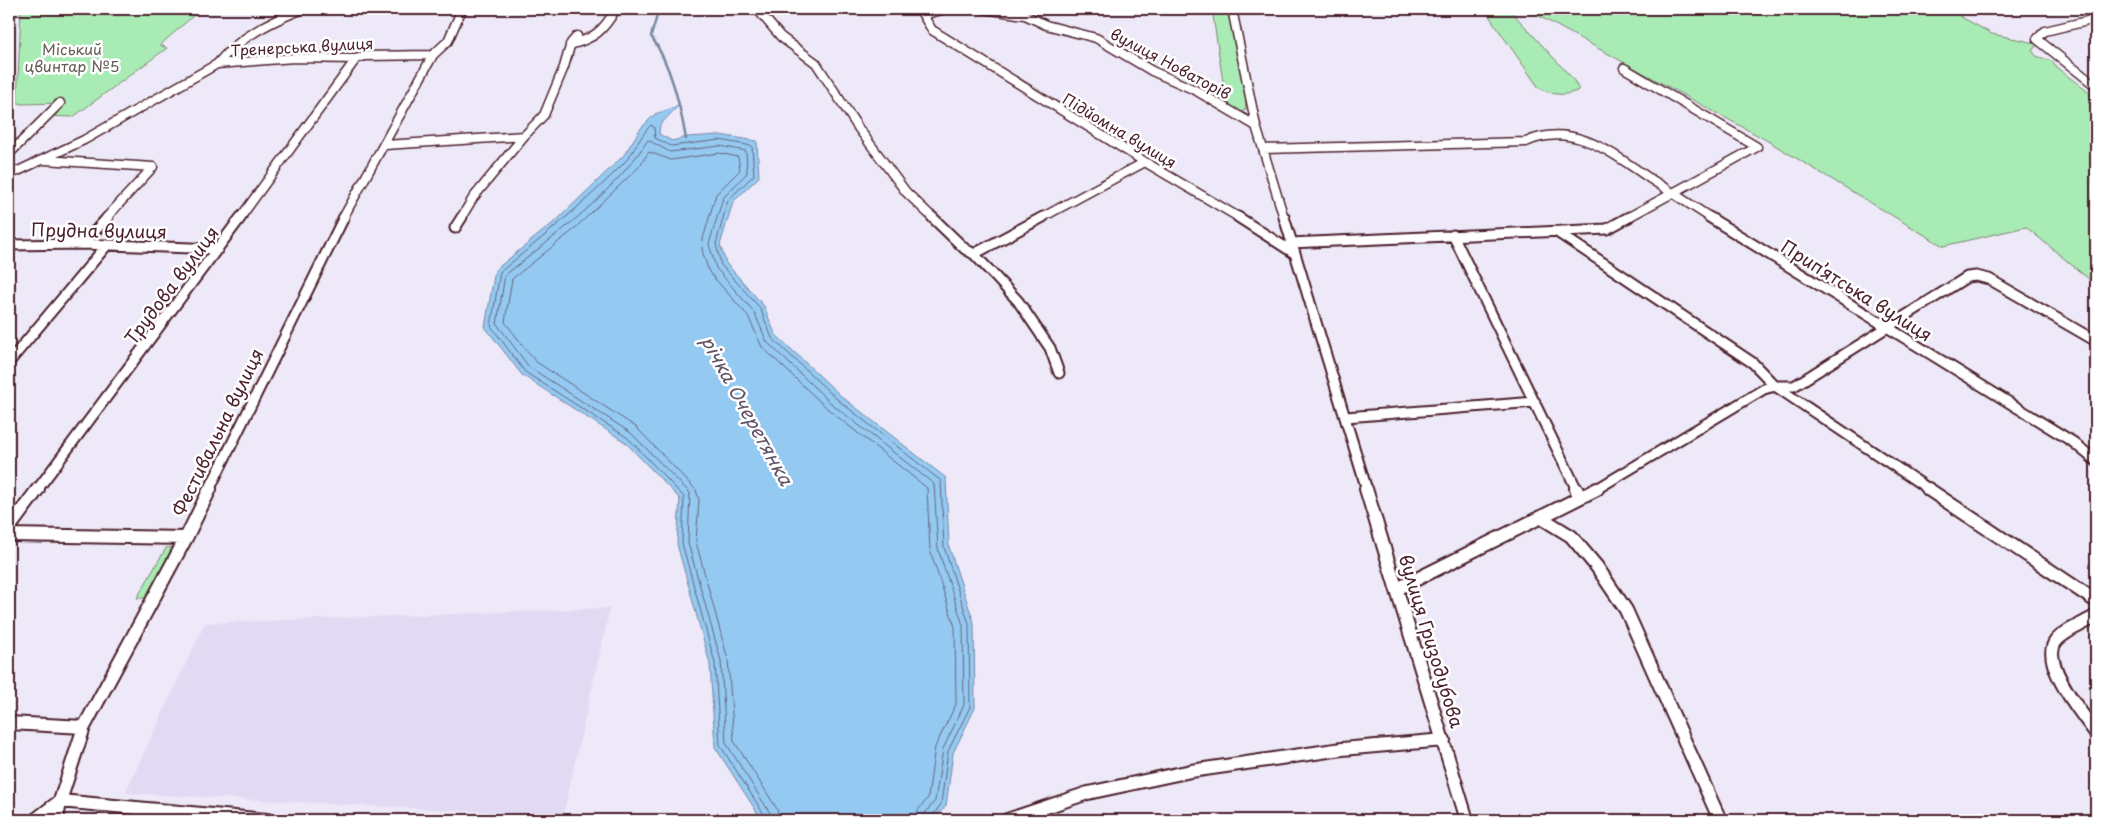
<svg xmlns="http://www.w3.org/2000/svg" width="2105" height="829" viewBox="0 0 2105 829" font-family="'Playpen Sans',sans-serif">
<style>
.built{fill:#e2daf3}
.green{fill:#a9ebb4;stroke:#7a8570}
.water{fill:#94caf2;stroke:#7686a2}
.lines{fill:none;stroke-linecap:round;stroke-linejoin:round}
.shore{stroke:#68637b;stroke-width:1}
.stream{stroke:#7686a2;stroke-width:2.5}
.minor-far2-casing{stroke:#4a1f2b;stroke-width:11}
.minor-far1-casing{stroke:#4a1f2b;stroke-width:13}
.minor-casing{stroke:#4a1f2b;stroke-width:16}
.minor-far2{stroke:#fff;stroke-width:8}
.minor-far1{stroke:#fff;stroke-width:9}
.minor{stroke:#fff;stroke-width:12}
.labels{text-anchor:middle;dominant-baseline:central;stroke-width:5;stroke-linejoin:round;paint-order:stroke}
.far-street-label{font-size:15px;fill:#4a1f2b;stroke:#fff}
.far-park-label{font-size:15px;fill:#665c54;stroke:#fff}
.street-label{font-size:18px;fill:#4a1f2b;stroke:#fff}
.water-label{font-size:19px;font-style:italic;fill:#605267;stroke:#fff}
</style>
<rect width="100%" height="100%" fill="#eee9f8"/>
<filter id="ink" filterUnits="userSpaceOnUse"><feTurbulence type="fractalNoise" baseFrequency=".02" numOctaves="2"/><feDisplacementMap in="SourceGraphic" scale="10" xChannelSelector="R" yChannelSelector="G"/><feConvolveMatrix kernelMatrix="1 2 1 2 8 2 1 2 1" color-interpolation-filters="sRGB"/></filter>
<g filter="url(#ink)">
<path class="built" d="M610 608 563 816 125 793 205 623Z"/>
<path class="green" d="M21 9H201L160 45 167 48 73 117 46 116 59 103 21 104 17 102Z
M1212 9H1229L1245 97 1246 109 1240 113 1229 109 1226 102Z
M1484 9H1509L1573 79 1579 90C1564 97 1553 95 1539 88Z
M1526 9H1947L1992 34 2026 41 2038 45 2032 50 2036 56 2052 61 2056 67 2096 98V285L2026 227 1943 246 1766 140Z
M179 547 151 598H137L166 548Z"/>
<path class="water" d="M678 106 660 125 659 134 672 141 687 137 720 135 757 141 759 177 733 202 720 245 726 263 764 306 775 334 841 396 946 478 949 547 974 623 975 708 953 753 946 806 933 820H762L715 747 710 664 677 544 680 499 625 442 522 375 485 327 495 270 558 219 624 155 641 128 655 114Z"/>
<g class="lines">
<path class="shore" d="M765 820V816L720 745 715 663 682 543 684 497 628 438 525 372 491 326 500 272C543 237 586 202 624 163 635 151 640 136 651 125L654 127 655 138 671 146 720 140 752 146 754 175 728 200 716 244 721 265 760 308 772 338 838 400 941 481 944 547 969 624 970 707 948 751 941 804 930 820
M772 820 770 813 726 743 721 661 688 543 690 493 631 433 529 367 497 324 505 275C555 236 613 194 648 140L670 152 720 146 746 151 747 173 723 198 709 244 716 268 754 312 767 342 833 405 934 484 938 549 963 625 964 705 943 749 935 801 926 812 924 820
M779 820 777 809 734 741 728 660 696 542 699 500 696 490 636 427 535 361 505 322 512 279 571 232 638 168 649 152 671 160 719 153 738 157 740 170 716 194 703 239 702 250 709 272 748 316 762 347 829 410 927 488 930 550 955 627 956 704 935 747 928 798 918 810 916 820"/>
<path class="stream" d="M659 9 651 36C671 65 680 105 686 139"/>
<defs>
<path id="minor-far2" d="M303 9C271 21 239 37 217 64L294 58 356 59 365 56 433 55 448 41 462 9
M757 9 781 37 816 63 859 129 906 192 933 218
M945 9 923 15 932 30 1145 162 1240 218
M984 9 1025 15 1046 25 1096 38 1152 71 1195 90 1256 126
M1232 9 1256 126 1284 218
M2096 19 2045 31 2037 39 2096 86
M570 45C595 38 603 31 616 9
M1624 68 1757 147 1627 218
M385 145 524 136 544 115 564 67 571 43 577 36
M1263 149 1526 142C1573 121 1612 153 1649 178 1670 191 1691 205 1711 218
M9 154 60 103
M45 160 153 167 106 218
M9 169 18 171 9 175
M18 171 84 140 217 64
M240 218 356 59
M343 218 433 55
M461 218 473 198 524 136
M1041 218 1145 162"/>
<path id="minor-far1" d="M932 217 965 249 974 254 1018 301 1050 348 1059 373
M1238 217 1294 253
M1284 217 1367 490
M1709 217 2073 442 2096 461
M455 228 462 217
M1557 232 1753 363 1775 386 1930 490
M1453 235 1577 490
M1290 243 1607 229 1629 217
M83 244 108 217
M9 245 83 244 218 249
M974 254 1043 217
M9 362 107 245
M1346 417 1535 402
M37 490 241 217
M209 490 344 217
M1595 490 1764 389 1775 386H1794L1967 277 1976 276 1989 279 2096 341"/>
<path id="minor" d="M1366 489 1467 820
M1576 489 1580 497
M1928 489 2096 601
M1540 517 1571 536 1597 567 1626 610 1720 820
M9 528 38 489
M9 535 186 538
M1397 589 1597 489
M2096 616C2084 624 2065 630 2056 641 2039 662 2083 715 2096 733
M9 723 84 727
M60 801 267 820
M35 820 60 801
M57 820 60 801 84 727 186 538 210 489
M1007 820 1088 793 1191 771 1342 749 1444 740"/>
</defs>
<use href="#minor-far2" class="minor-far2-casing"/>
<use href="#minor-far1" class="minor-far1-casing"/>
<use href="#minor" class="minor-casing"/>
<use href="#minor-far2" class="minor-far2"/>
<use href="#minor-far1" class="minor-far1"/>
<use href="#minor" class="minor"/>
</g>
</g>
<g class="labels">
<g class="far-street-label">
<text transform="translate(302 46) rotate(-3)">Тренерська вулиця</text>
<text transform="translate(1171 63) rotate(28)">вулиця Новаторів</text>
<text transform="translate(1120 130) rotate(31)">Підйомна вулиця</text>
</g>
<g class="far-park-label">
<text x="72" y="48">Міський<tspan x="72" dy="17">цвинтар №5</tspan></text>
</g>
<g class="street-label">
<text transform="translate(99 230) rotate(1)">Прудна вулиця</text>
<text transform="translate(171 285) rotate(-53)">Трудова вулиця</text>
<text transform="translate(1857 290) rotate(32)">Прип’ятська вулиця</text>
<text transform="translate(217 432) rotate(-64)">Фестивальна вулиця</text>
<text transform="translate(1432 641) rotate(73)">вулиця Гризодубова</text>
</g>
<g class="water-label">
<text transform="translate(748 410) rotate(61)">річка Очеретянка</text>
</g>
</g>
<rect width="2105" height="829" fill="none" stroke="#fff" stroke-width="30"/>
<rect x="15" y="15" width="2075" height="799" fill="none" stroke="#4a1f2b" stroke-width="2" filter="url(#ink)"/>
</svg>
